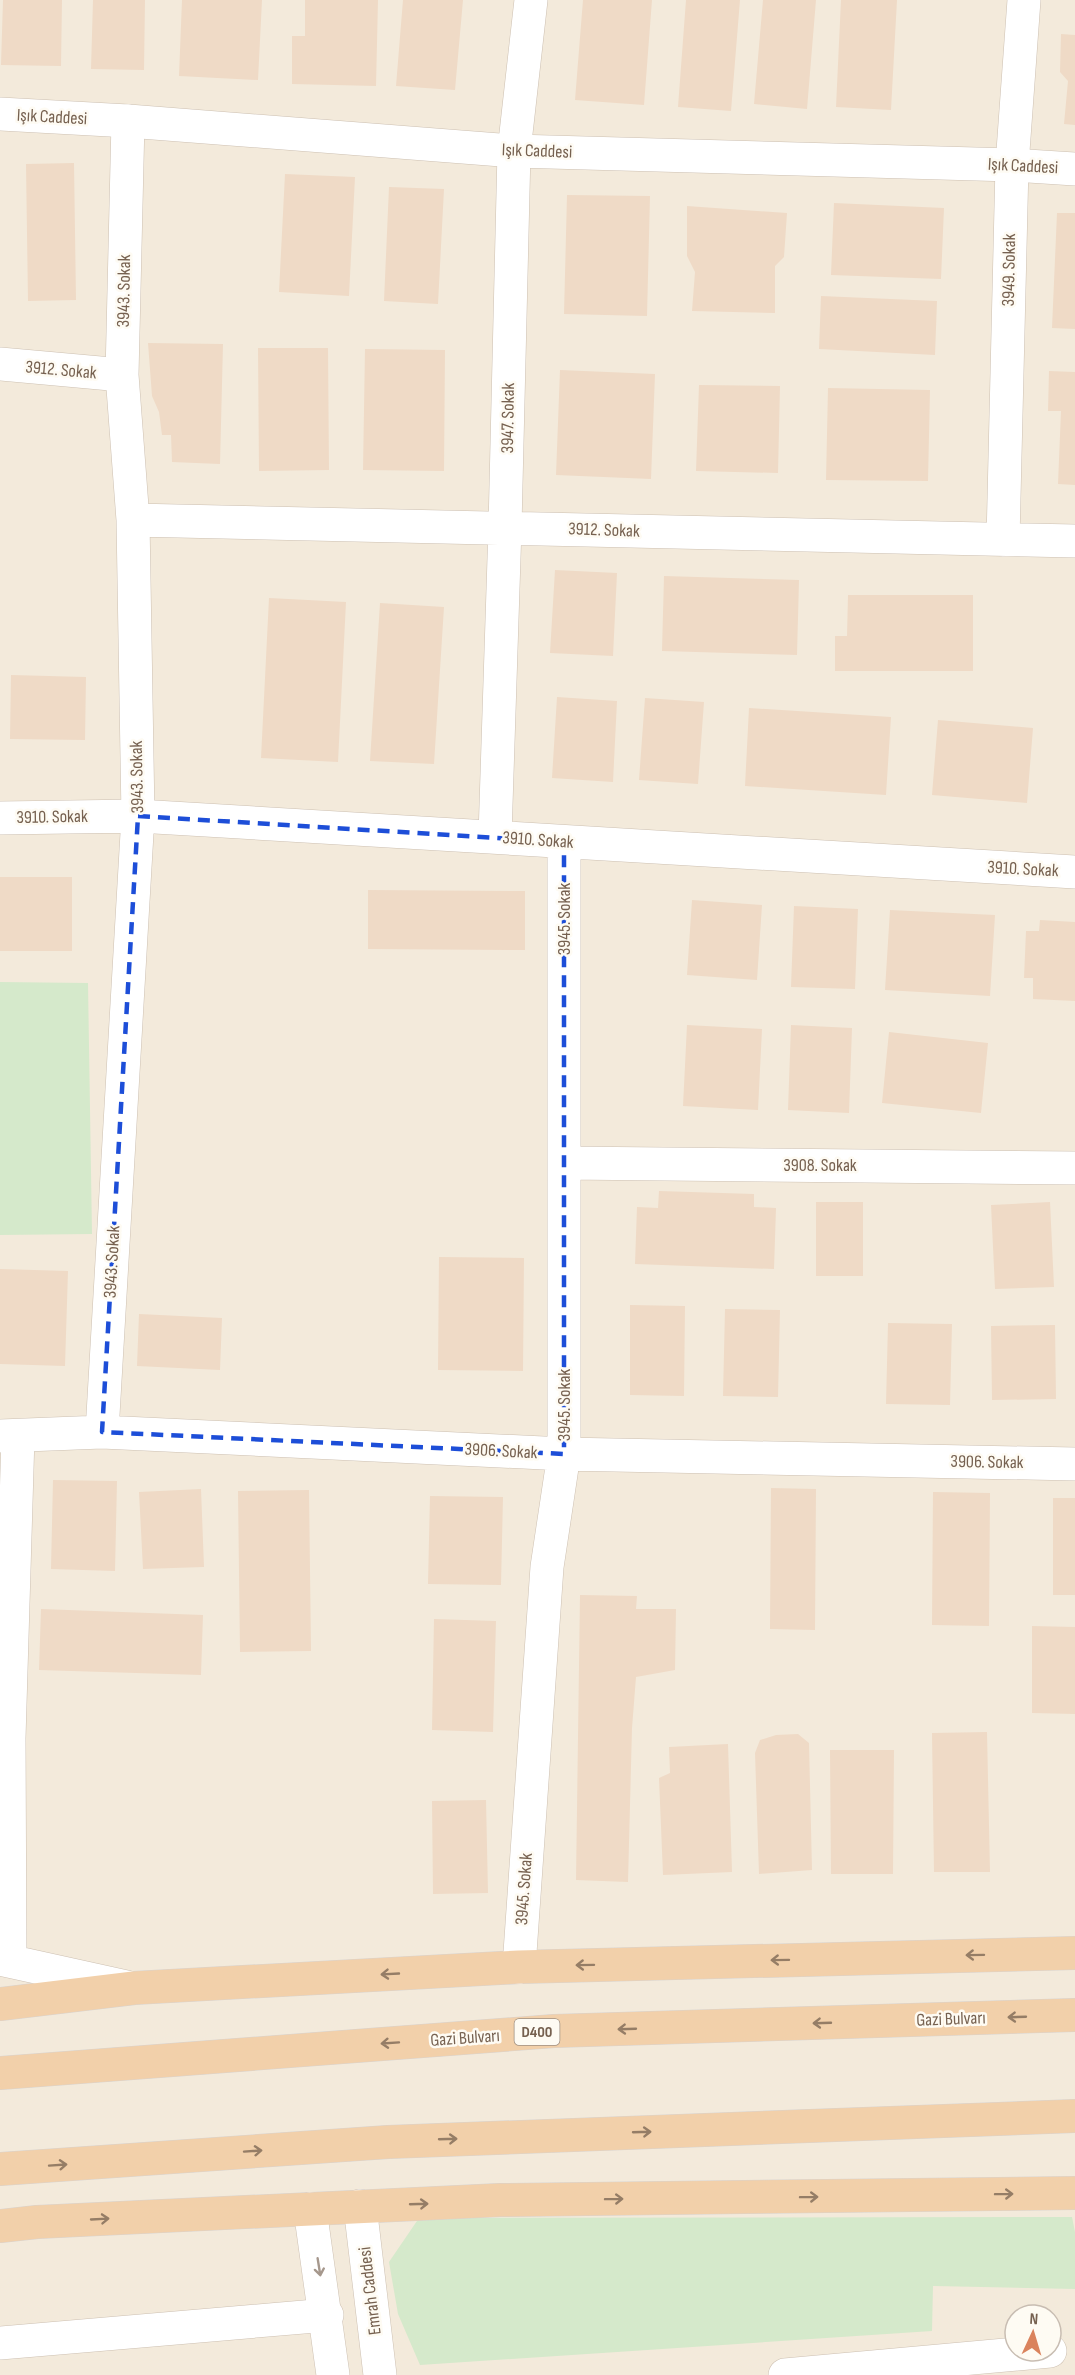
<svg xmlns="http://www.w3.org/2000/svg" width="1075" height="2375" viewBox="0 0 1075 2375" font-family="'Sofia Sans Condensed',sans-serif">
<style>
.residential{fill:#f3eadb;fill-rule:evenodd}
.green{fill:#d5e9cb}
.building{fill:#efdac6}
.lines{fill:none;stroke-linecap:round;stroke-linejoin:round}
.minor-casing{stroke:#cdc0b2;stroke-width:34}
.tertiary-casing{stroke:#cdc0b2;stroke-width:34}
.trunk-casing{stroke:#d9d3ce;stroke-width:34}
.minor{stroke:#fff;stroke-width:33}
.tertiary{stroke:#fff;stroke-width:33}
.trunk{stroke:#f2d0aa;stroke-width:33}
.oneway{stroke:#957d66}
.oneway2{stroke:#a6988d}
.marked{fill:none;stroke:#1d4ed8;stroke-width:4.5;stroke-dasharray:12 8;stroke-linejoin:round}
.labels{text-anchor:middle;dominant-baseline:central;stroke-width:5;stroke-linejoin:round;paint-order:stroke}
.shield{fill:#fefbf3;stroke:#9f8f81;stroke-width:1.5}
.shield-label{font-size:16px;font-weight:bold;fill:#766150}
.street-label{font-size:18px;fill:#766150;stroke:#fefbf3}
</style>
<rect width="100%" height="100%" fill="#fbf7ed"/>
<path class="residential" d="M0 0H1075V2375H0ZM1015 2315H1051V2351H1015Z"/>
<path class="green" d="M0 982 88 983 92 1234 0 1235Z
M1072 2217 1075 2232V2289L933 2286 932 2331 420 2365 398 2314 389 2262 419 2218Z"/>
<path class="building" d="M3 0H62L61 66 1 65Z
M93 0H145L144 70 91 69Z
M182 0H262L258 80 179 76Z
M305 0H378L376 86 292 84V36H305Z
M403 0H463L455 90 396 86Z
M583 0H652L644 105 575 100Z
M686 0H740L731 111 678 107Z
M763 0H816L807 109 754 104Z
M841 0H897L891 110 836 107Z
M1061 34 1075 35V125L1064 124 1068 81 1060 72Z
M74 163 76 300 28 301 26 164Z
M285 174 355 177 349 296 279 292Z
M389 187 444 189 438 304 384 301Z
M567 195 650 196 647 316 564 314Z
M834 203 944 208 941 279 831 275Z
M687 206 787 213 784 257 775 266V313L692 311 695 272 687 256Z
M1057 213H1075V329L1052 328Z
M821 296 937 301 935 355 819 349Z
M148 343 223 344 220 464 172 462 171 435H162L159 412 152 396Z
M258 348H328L329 470 259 471Z
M365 349 445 350 444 471 363 470Z
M560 370 655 374 651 479 556 475Z
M1049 371 1075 372V485L1058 484 1061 411H1048Z
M699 385 780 386 778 473 696 471Z
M828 388 930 390 928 481 826 480Z
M555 570 617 573 613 656 550 653Z
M664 576 799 580 797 655 662 651Z
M848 595H973V671H835V636H847Z
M269 598 346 602 338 762 261 758Z
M380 603 444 607 434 764 370 761Z
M11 675 86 677 85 740 10 739Z
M557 697 617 701 613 782 552 778Z
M645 698 704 702 698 784 639 780Z
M749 708 891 717 886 795 745 786Z
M938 720 1033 728 1027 803 932 795Z
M0 877H72V951H0Z
M368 890 525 891V950L368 949Z
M692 900 762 905 757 980 687 975Z
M794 906 858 909 855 989 791 987Z
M890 910 995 915 990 996 885 990Z
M1040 920 1075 922V1001L1033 999V978H1024L1026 931H1039Z
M687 1025 762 1029 758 1110 683 1106Z
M791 1025 852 1028 849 1113 788 1110Z
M889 1032 988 1043 981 1113 882 1103Z
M659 1191 754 1194V1207L776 1208 774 1269 635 1264 637 1207 658 1208Z
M816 1202H863V1276H816Z
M1050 1202 1054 1287 995 1289 991 1205Z
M439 1257 524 1258 523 1371 438 1370Z
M0 1269 68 1271 65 1366 0 1364Z
M630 1305 685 1306 684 1396 630 1395Z
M725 1309 780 1310 778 1397 723 1396Z
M139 1314 222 1318 220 1370 137 1366Z
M888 1323 952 1324 950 1405 886 1404Z
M1055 1325 1056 1399 992 1400 991 1326Z
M53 1480 117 1481 115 1571 51 1569Z
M771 1488 816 1489 815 1630 770 1629Z
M201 1489 204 1567 143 1569 139 1492Z
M309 1490 311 1651 240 1652 238 1491Z
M933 1492 990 1493 989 1626 932 1625Z
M430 1496 503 1497 501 1585 428 1584Z
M1053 1498H1075V1595H1053Z
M580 1595 637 1596 636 1609H676L675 1670 636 1677 632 1728 628 1882 576 1880Z
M41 1609 203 1615 201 1675 39 1670Z
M434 1619 496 1621 493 1732 432 1730Z
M1032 1626 1075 1627V1714L1032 1713Z
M987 1732 990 1872H934L932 1733Z
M798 1734 809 1743 812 1870 759 1874 755 1753 760 1740 776 1735Z
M728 1744 732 1872 663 1875 659 1778 670 1773 669 1747Z
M830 1750H894L893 1874H831Z
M486 1800 488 1893 433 1894 432 1801Z"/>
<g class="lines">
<defs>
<path id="minor" d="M0 364 122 375
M133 520 1075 541
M1003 540 1012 165 1024 0
M0 818 138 816 1075 872
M495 836 505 527 514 151 531 0
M565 1163 1075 1168
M102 1432 138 816 133 520 122 375 128 121
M0 1436 102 1432 564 1454 1075 1464
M0 1959 127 1987
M10 1961 9 1738 18 1436
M519 1967 547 1567 564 1454V842
M0 2343 327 2315
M785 2375 1050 2351"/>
<path id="tertiary" d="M0 114 128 121 514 151 1012 165 1075 169
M360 2206 380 2375
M310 2209 333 2375"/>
<path id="trunk" d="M0 2004 134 1988 519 1967 1075 1953
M0 2073 554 2031 1075 2015
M0 2169 388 2142 1075 2116
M0 2226 37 2222 500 2200 1075 2193"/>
</defs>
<use href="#minor" class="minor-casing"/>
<use href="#tertiary" class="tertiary-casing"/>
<use href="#trunk" class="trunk-casing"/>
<use href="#minor" class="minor"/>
<use href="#tertiary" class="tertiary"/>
<use href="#trunk" class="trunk"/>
</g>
<defs><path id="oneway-shaft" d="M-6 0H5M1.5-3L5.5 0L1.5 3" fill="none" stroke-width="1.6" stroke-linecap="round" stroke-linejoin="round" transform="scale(1.5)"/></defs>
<g class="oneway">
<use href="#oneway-shaft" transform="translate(975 1955) rotate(179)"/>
<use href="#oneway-shaft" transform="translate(780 1960) rotate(179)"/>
<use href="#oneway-shaft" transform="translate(585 1965) rotate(179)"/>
<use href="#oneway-shaft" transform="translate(390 1974) rotate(177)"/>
<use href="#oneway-shaft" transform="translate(1017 2017) rotate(178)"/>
<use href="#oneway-shaft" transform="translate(822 2023) rotate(178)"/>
<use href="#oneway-shaft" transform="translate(627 2029) rotate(178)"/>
<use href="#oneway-shaft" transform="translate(390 2043) rotate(176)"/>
<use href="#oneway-shaft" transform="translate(642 2132) rotate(-2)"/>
<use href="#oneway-shaft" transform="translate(448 2139) rotate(-2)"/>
<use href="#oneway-shaft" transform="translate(253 2151) rotate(-4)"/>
<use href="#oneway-shaft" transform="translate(58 2165) rotate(-4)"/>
<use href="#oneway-shaft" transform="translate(1004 2194) rotate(-1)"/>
<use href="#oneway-shaft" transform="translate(809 2197) rotate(-1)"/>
<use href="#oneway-shaft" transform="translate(614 2199) rotate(-1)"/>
<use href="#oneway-shaft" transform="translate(419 2204) rotate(-2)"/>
<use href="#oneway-shaft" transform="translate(100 2219) rotate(-3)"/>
</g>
<use class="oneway2" href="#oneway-shaft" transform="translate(319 2267) rotate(81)"/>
<path class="marked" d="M138 816 564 842V1454L102 1432Z"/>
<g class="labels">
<rect class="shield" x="514.5" y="2019" width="45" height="26" rx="4.5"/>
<g class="shield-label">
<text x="537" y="2032">D400</text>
</g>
<g class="street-label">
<text transform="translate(52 117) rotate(3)">Işık Caddesi</text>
<text transform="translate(537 151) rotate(2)">Işık Caddesi</text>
<text transform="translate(1023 166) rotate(3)">Işık Caddesi</text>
<text transform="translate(1009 270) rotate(-89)">3949. Sokak</text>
<text transform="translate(124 291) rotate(-89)">3943. Sokak</text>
<text transform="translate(61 370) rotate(5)">3912. Sokak</text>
<text transform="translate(508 418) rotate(-89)">3947. Sokak</text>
<text transform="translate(604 530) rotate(2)">3912. Sokak</text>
<text transform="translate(137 777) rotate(-91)">3943. Sokak</text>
<text transform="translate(52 817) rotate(-1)">3910. Sokak</text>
<text transform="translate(538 840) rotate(4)">3910. Sokak</text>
<text transform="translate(1023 869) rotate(3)">3910. Sokak</text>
<text transform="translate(564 919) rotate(-90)">3945. Sokak</text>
<text x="820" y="1165">3908. Sokak</text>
<text transform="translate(112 1262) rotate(-87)">3943. Sokak</text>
<text transform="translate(564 1405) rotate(-90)">3945. Sokak</text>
<text transform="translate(501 1451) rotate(3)">3906. Sokak</text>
<text transform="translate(987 1462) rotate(1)">3906. Sokak</text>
<text transform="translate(524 1889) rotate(-86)">3945. Sokak</text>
<text transform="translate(951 2019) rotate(-2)">Gazi Bulvarı</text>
<text transform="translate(465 2038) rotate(-4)">Gazi Bulvarı</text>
<text transform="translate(370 2291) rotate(-97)">Emrah Caddesi</text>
</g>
</g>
<g transform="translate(1033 2333) rotate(4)"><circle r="28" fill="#fefbf3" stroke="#c8bdb2" stroke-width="1.5"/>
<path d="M0-4.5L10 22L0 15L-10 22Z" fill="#da835d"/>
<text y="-9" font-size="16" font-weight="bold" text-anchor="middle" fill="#766150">N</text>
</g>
</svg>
